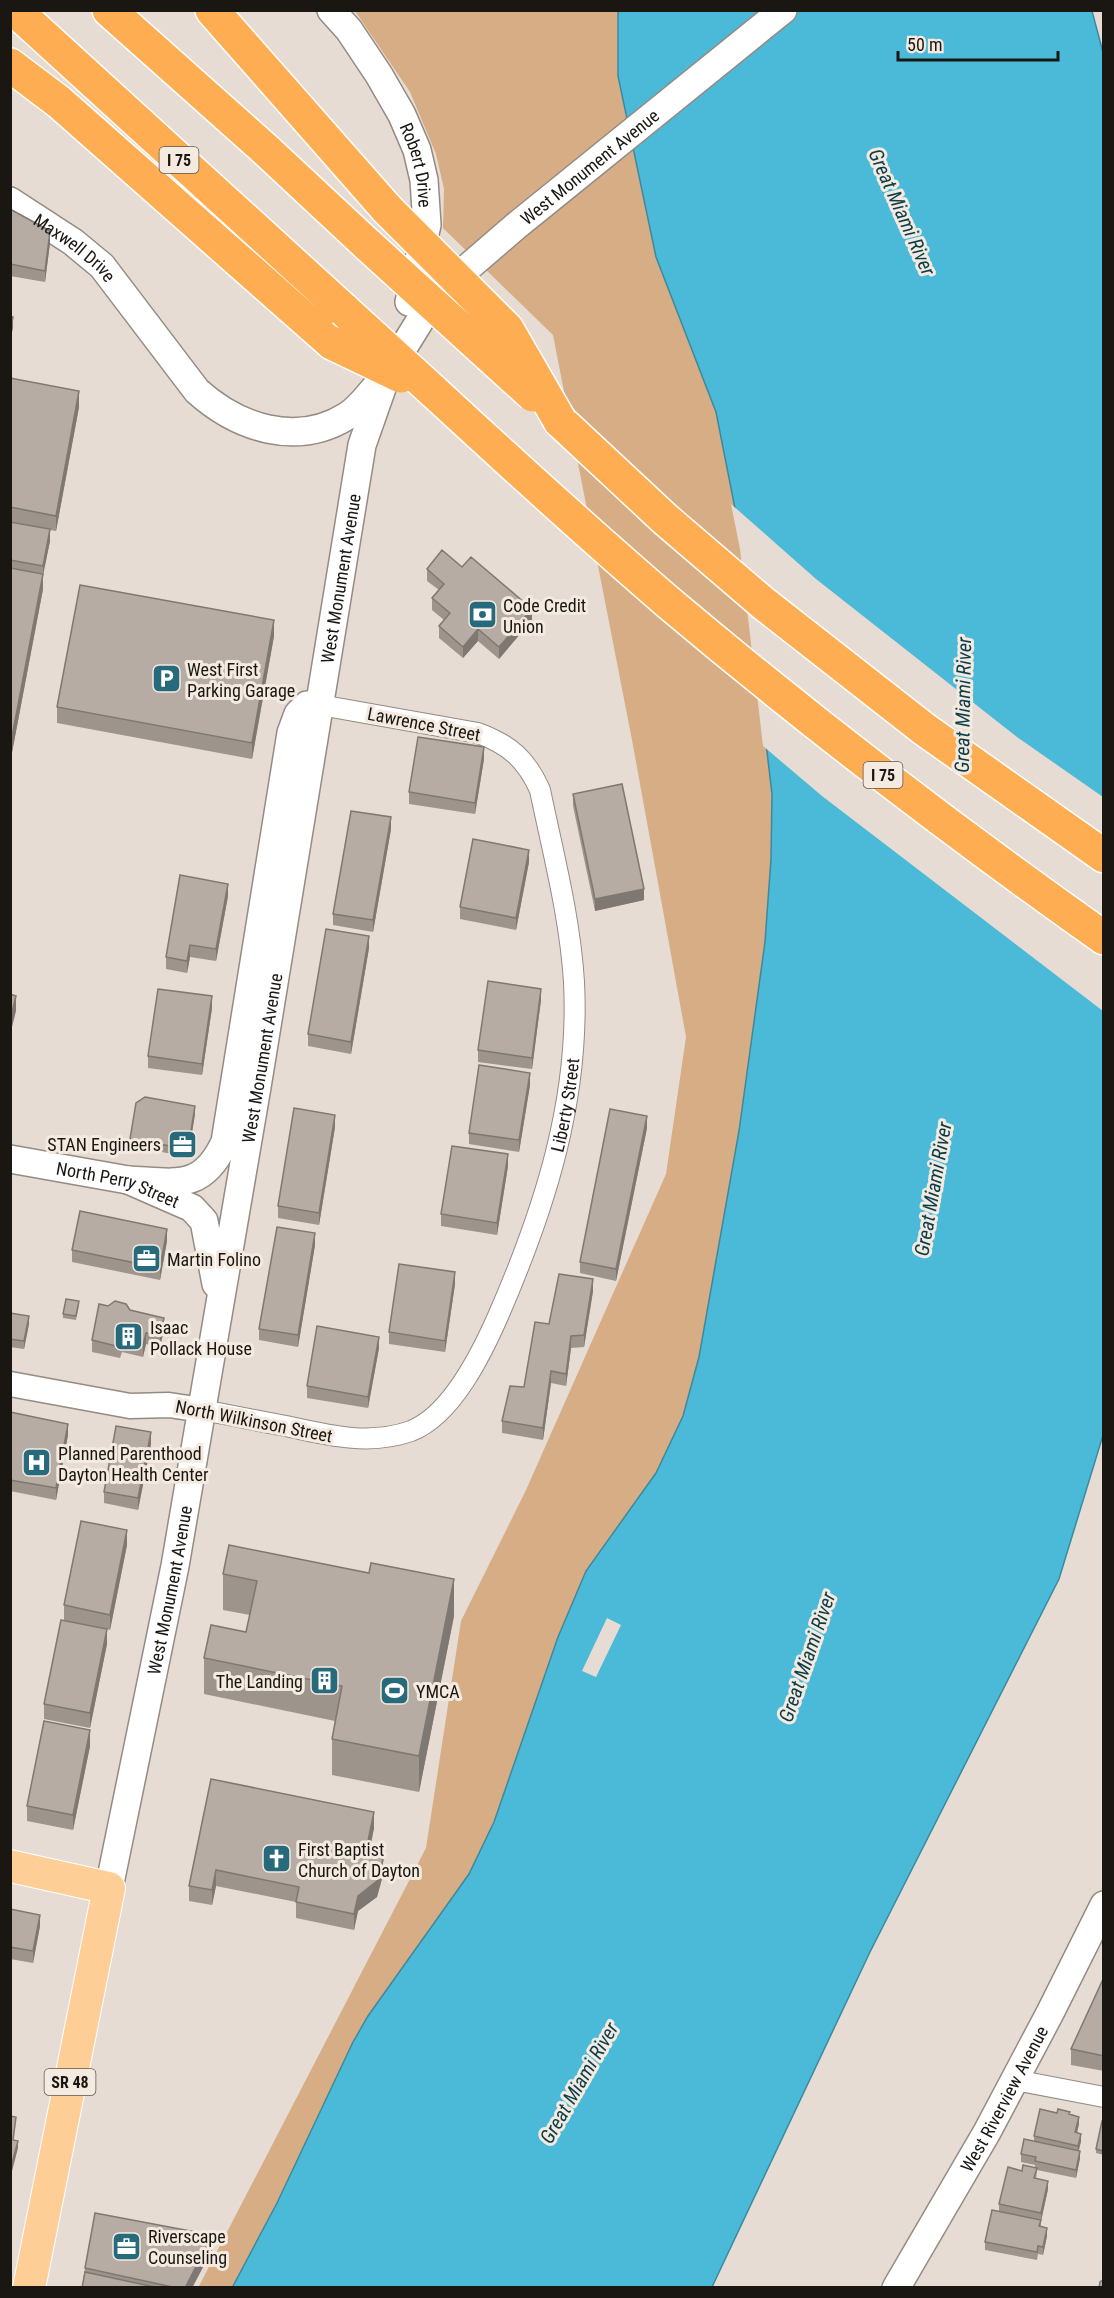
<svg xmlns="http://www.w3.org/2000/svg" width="1114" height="2298" viewBox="0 0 1114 2298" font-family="'Roboto Condensed',sans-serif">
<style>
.green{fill:#d6ad84}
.water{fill:#4bbad8;stroke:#3c899d;stroke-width:1.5}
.pier{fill:#e7dcd3}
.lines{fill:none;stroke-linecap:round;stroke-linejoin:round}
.minor-casing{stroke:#948b82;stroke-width:22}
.tertiary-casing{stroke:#948b82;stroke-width:27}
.secondary-casing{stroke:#948b82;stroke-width:30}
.primary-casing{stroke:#fff;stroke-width:34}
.motorway-casing{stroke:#fff;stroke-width:36}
.minor{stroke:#fff;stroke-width:20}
.tertiary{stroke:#fff;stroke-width:24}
.secondary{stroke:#fff;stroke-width:27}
.primary{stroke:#fece97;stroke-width:32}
.motorway{stroke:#fead52;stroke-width:33}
.motorway-bridge-casing{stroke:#fff;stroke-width:36;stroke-linecap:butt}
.motorway-bridge{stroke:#fead52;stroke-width:33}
.wall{fill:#9d948c}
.shaded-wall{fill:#7f7872}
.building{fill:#b6aca3;stroke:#7f7872;stroke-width:1.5}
.labels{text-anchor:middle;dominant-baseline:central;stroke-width:6;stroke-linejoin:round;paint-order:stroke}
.shield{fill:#f4eae0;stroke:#5b5650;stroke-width:1.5}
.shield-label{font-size:16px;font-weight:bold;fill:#1a1713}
.street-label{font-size:18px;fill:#1a1713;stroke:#f4eae0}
.poi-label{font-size:18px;fill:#1a1713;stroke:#f4eae0;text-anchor:start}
.water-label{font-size:20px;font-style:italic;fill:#0a3d4a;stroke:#f4eae0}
</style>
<rect width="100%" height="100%" fill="#e7dcd3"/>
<path class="green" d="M355 11H619L624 107 656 257 716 411 743 549 772 794 771 859 765 942 739 1131 699 1357 683 1416 656 1473 586 1571 558 1637 494 1822 469 1874 368 2016 353 2042 277 2203 232 2287 198 2288 426 1848 461 1621 526 1490 666 1174 686 1037 632 740 553 335 443 228 444 189 436 154 410 92Z"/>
<path class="water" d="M618 11H1092L1104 56V1432L1059 1579 870 1952 712 2287 232 2288 277 2203 353 2042 368 2016 469 1874 494 1822 558 1637 586 1571 656 1473 683 1416 699 1357 739 1131 765 942 771 859 772 794 743 549 716 412 656 257 618 76Z"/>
<path class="pier" d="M731 504 816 579 1017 737 1103 797V1011L822 796 763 746 740 549Z
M607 1618 621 1625 596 1677 582 1671Z"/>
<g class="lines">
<defs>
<g id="minor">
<path id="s1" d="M202 1410C230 1415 258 1421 286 1426 327 1435 369 1446 411 1431 452 1415 482 1353 499 1314 545 1208 580 1099 574 982 570 917 553 853 540 790 526 759 510 745 478 733L320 705"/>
<path d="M1015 2080 1104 2097"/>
</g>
<path id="tertiary" d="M10 1384 130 1406 169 1405 202 1410"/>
<g id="secondary">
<path id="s2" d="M331 10 349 30 379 75 402 115 417 150 424 180 427 225 409 302"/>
<path id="s3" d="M10 201 73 242 102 266 197 391C237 427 296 448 347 416 360 408 370 393 380 382"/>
<path id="s4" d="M10 1159 128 1180 192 1208 204 1221 216 1284"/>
<path d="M128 1180C175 1182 202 1192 225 1142L291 733 298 714 307 705H320"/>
<path id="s5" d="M109 1888 175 1566 257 1087 362 445 387 374 426 311 458 276 516 226 783 10"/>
<path id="s6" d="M896 2288 987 2132 1050 2013 1104 1905"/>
</g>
<path id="primary" d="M10 1866 109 1888 29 2288"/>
<path id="motorway" d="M15 10 344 310
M109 10 266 150 369 246
M212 10 387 209
M10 65 59 102 332 343
M433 391C511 463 589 534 669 603 809 721 954 832 1104 938
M560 421 665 519 763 603 924 729 1104 856"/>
</defs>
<use href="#minor" class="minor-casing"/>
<use href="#tertiary" class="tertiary-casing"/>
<use href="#secondary" class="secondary-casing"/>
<use href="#primary" class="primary-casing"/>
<use href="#motorway" class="motorway-casing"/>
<use href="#minor" class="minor"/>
<use href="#tertiary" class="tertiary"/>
<use href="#secondary" class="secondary"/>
<use href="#primary" class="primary"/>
<use href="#motorway" class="motorway"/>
<defs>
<path id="motorway-bridge" d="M387 209 507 329 560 421
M369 246 533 395
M344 310 433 391
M332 343 401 376"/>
</defs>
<use href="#motorway-bridge" class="motorway-bridge-casing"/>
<use href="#motorway-bridge" class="motorway-bridge"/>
</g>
<path class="wall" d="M10 209 50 243 45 282 10 276Z
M10 378 79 407 56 531 50 530V541L43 575V589L10 763Z
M462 567 532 620 499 659 478 641 463 658 439 638V626L444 620 432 610V598L439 590 427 581V569Z
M274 636 252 759 57 723V707Z
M484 759 475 814 409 804V792Z
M573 794 644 900 595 911 573 806Z
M391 829 373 932 333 925V914Z
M529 862 516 930 460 919V907Z
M228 896 216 961 190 957 187 973 166 969V957Z
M369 948 351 1054 308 1046V1034Z
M541 1000 532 1069 478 1062V1050Z
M212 1008 202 1075 148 1068V1056Z
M530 1085 519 1152 469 1144V1133Z
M195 1114 188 1157 130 1146V1139Z
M335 1127 319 1225 278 1218V1206Z
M647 1128 616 1281 580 1273V1262Z
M508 1166 497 1235 441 1226V1214Z
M167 1241 160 1280 72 1262V1250Z
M315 1245 298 1347 259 1340V1329Z
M455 1284 445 1352 389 1344V1332Z
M593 1291 584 1347 571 1348 566 1386 551 1383 543 1440 502 1433V1421L524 1387 549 1324Z
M79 1305 76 1320 63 1318V1314Z
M130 1310 164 1329 160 1347 146 1344 143 1357 122 1352 120 1358 92 1352V1340Z
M10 1313 29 1324 24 1349 10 1347Z
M379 1348 368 1408 307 1398V1386Z
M10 1412 68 1435 56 1500 10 1491Z
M151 1444 138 1510 104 1503V1492Z
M127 1545 110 1630 107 1629V1644L90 1728 44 1719V1704L64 1620V1605Z
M223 1574 454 1616 419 1792 332 1775V1739L335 1721 204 1694V1658L246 1632 250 1615 223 1610Z
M90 1746 73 1830 27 1821V1806Z
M211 1779 374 1828 371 1844 383 1875 377 1897 358 1911 354 1930 296 1918V1902L216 1886 212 1905 189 1901V1886Z
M10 1909 40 1926 33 1963 10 1959Z
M1104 1977V2071L1071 2065V2049Z
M1057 2113 1070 2115 1079 2124 1077 2133 1081 2141 1079 2150 1080 2158 1076 2178 1037 2170 1036 2179 1048 2189 1041 2221V2227L1047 2236 1043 2255 1038 2254 1037 2260 985 2250V2242L999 2212V2204L1022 2171 1035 2167V2165L1021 2162V2154L1034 2141V2136Z
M1104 2121V2155L1096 2153V2149Z
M212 2250 192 2288H82L85 2268Z"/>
<path class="shaded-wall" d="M50 231V243L45 282V271Z
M13 317V328L10 342V330Z
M79 391V407L56 531V516Z
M50 529V541L43 575V589L10 763V747L43 577V566Z
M532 609V620L499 659V647Z
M274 620V636L252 759V743Z
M478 629V641L463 658V647Z
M484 747V759L475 814V803Z
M391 817V829L373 932V920Z
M529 850V862L516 930V918Z
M228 884V896L216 961V949Z
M644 889V900L595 911V899Z
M369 936V948L351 1054V1042Z
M190 945V957L187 973V961Z
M541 989V1000L532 1069V1058Z
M16 996V1011L10 1035V1020Z
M212 996V1008L202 1075V1064Z
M530 1073V1085L519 1152V1140Z
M195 1106V1114L188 1157V1149Z
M335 1115V1127L319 1225V1213Z
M647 1116V1128L616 1281V1269Z
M508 1154V1166L497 1235V1223Z
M167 1229V1241L160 1280V1268Z
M315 1233V1245L298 1347V1335Z
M455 1272V1284L445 1352V1341Z
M593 1279V1291L584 1347V1335Z
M29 1316V1324L24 1349V1341Z
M164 1318V1329L160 1347V1336Z
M146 1333V1344L143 1357V1345Z
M571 1336V1348L566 1386V1374Z
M379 1337V1348L368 1408V1397Z
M551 1371V1383L543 1440V1428Z
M68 1424V1435L56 1500V1488Z
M151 1432V1444L138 1510V1498Z
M127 1530V1545L110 1630V1615Z
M454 1579V1616L419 1792V1756Z
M107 1629V1644L90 1728V1713Z
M90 1730V1746L73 1830V1815Z
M374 1812V1828L368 1857V1841Z
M383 1860V1875L377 1897 358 1911 354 1930V1914L358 1896Z
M216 1870V1886L212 1905V1890Z
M40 1915V1926L33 1963V1951Z
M1079 2117V2124L1075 2140V2132Z
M1081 2134V2141L1078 2153V2146Z
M18 2141V2148L10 2179V2171Z
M1080 2151V2158L1076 2178V2170Z
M1048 2181V2189L1041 2221V2213Z
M1047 2228V2236L1043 2255V2247Z
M212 2235V2250L192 2288H185Z"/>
<path class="building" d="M10 209 50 231 45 271 10 264Z
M10 316 13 317 10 330Z
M10 378 79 391 56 516 10 507Z
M10 522 50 529 43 566 10 560Z
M442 550 462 567 471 557 532 609 499 647 478 629 463 647 439 626 450 613 432 598 444 584 427 569Z
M10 568 43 574 10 747Z
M80 585 274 620 252 743 57 707Z
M418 737 484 747 475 803 409 792Z
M622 784 644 889 595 899 573 794Z
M351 811 391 817 373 920 333 914Z
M473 839 529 850 516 918 460 907Z
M180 875 228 884 216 949 190 945 187 961 166 957Z
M326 929 369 936 351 1042 308 1034Z
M488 981 541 989 532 1058 478 1050Z
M158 989 212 996 202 1064 148 1056Z
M10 994 16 996 10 1020Z
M479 1065 530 1073 519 1140 469 1133Z
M145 1097 195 1106 188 1149 130 1139 136 1103Z
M294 1108 335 1115 319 1213 278 1206Z
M610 1109 647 1116 616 1269 580 1262Z
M452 1146 508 1154 497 1223 441 1214Z
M80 1211 167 1229 160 1268 72 1250Z
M277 1227 315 1233 298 1335 259 1329Z
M399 1264 455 1272 445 1341 389 1332Z
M559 1274 593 1279 584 1335 571 1336 566 1374 551 1371 543 1428 502 1421 510 1386 524 1387 535 1322 549 1324Z
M66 1299 79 1301 76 1316 63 1314Z
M115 1301 126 1304 130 1310 164 1318 160 1336 146 1333 143 1345 122 1340 120 1347 92 1340 99 1304 108 1306Z
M10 1313 29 1316 24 1341 10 1339Z
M317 1326 379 1337 368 1397 307 1386Z
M10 1412 68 1424 56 1488 10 1480Z
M116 1426 151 1432 138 1498 104 1492Z
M81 1521 127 1530 110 1615 64 1605Z
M229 1545 369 1573 371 1563 454 1579 419 1756 332 1739 342 1686 204 1658 211 1625 246 1632 257 1581 223 1574Z
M61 1620 107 1629 90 1713 44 1704Z
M44 1721 90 1730 73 1815 27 1806Z
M211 1779 374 1812 368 1841 383 1860 377 1881 358 1896 354 1914 296 1902 299 1887 216 1870 212 1890 189 1886Z
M10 1909 40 1915 33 1951 10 1947Z
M1104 1977V2056L1071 2049Z
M1040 2109 1057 2113 1058 2109 1070 2112 1069 2114 1079 2117 1075 2132 1081 2134 1078 2146 1034 2136Z
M10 2116 16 2117 13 2140 18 2141 10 2171Z
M1102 2121H1104V2151L1096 2149Z
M1024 2139 1080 2151 1076 2170 1035 2161 1036 2157 1021 2154Z
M1023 2165 1037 2168 1034 2178 1048 2181 1041 2213 999 2204 1008 2167 1022 2171Z
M992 2210 1041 2220 1039 2226 1047 2228 1043 2247 1038 2246 1037 2252 985 2242Z
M95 2213 212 2235 185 2288H177L85 2268Z
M85 2272 159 2288H82Z
M1104 2279V2288H1099L1100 2282Z"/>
<defs>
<symbol id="bank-square" viewBox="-11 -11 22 22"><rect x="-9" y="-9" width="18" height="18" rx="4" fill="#276a7c" stroke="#f4eae0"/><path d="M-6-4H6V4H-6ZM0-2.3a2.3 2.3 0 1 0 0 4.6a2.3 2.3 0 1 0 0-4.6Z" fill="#fff"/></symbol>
<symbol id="parking-square" viewBox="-11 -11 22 22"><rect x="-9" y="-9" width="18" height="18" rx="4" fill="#276a7c" stroke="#f4eae0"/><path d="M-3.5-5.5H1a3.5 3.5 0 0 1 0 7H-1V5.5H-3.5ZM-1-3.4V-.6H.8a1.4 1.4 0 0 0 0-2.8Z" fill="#fff"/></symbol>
<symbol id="office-square" viewBox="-11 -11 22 22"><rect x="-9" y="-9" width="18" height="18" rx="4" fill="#276a7c" stroke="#f4eae0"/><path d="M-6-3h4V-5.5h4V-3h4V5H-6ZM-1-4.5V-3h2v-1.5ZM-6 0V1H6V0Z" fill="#fff"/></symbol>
<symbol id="building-square" viewBox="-11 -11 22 22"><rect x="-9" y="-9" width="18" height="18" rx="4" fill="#276a7c" stroke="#f4eae0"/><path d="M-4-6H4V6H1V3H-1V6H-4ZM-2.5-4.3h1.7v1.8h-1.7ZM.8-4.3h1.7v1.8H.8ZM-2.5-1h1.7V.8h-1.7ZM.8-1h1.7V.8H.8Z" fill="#fff"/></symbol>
<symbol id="hospital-square" viewBox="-11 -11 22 22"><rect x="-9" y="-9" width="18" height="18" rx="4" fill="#276a7c" stroke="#f4eae0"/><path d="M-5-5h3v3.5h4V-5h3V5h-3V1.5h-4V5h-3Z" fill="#fff"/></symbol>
<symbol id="stadium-square" viewBox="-11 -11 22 22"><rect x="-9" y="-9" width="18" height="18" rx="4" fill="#276a7c" stroke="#f4eae0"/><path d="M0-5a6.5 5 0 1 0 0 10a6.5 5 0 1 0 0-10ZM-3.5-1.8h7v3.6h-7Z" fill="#fff"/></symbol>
<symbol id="church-square" viewBox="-11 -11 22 22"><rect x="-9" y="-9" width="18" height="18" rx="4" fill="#276a7c" stroke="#f4eae0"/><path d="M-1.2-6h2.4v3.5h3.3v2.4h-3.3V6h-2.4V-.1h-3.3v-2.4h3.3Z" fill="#fff"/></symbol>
</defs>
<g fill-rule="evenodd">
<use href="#bank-square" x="466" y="598" width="33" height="33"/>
<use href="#parking-square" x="150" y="662" width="33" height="33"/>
<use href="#office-square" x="166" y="1128" width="33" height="33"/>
<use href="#office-square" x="130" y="1242" width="33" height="33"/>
<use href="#building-square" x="112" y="1320" width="33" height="33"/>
<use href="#hospital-square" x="20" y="1446" width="33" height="33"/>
<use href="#building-square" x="308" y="1664" width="33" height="33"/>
<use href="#stadium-square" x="378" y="1674" width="33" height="33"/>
<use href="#church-square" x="260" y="1842" width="33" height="33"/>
<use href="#office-square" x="110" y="2230" width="33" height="33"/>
</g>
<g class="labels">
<g class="shield">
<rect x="159.5" y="147" width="39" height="26" rx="4.5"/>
<rect x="863.5" y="762" width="39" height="26" rx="4.5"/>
<rect x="44.5" y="2069" width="51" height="26" rx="4.5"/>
</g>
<g class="shield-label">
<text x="179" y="160">I 75</text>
<text x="883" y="775">I 75</text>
<text x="70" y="2082">SR 48</text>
</g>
<g class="street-label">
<text stroke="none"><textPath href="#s2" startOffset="180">Robert Drive</textPath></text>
<text stroke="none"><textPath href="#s5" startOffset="1833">West Monument Avenue</textPath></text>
<text stroke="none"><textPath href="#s3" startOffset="80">Maxwell Drive</textPath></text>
<text stroke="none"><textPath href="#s5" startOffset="1330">West Monument Avenue</textPath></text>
<text transform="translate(424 724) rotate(11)">Lawrence Street</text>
<text stroke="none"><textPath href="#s5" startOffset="844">West Monument Avenue</textPath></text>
<text stroke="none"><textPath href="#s1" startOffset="582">Liberty Street</textPath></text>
<text stroke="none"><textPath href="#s4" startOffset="111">North Perry Street</textPath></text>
<text transform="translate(254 1421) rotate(11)">North Wilkinson Street</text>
<text stroke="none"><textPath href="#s5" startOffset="304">West Monument Avenue</textPath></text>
<text stroke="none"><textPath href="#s6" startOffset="218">West Riverview Avenue</textPath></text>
</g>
<g class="poi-label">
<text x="503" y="605">Code Credit<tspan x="503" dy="21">Union</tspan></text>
<text x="187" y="669">West First<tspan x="187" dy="21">Parking Garage</tspan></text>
<text x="161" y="1144" text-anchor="end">STAN Engineers</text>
<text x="167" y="1259">Martin Folino</text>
<text x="150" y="1327">Isaac<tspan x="150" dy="21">Pollack House</tspan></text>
<text x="58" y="1453">Planned Parenthood<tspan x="58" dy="21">Dayton Health Center</tspan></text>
<text x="303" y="1681" text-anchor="end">The Landing</text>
<text x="416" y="1691">YMCA</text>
<text x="298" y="1849">First Baptist<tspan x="298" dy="21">Church of Dayton</tspan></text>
<text x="148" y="2236">Riverscape<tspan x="148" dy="21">Counseling</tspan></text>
</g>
<g class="water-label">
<text transform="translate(902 212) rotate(66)">Great Miami River</text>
<text transform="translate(963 705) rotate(-89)">Great Miami River</text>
<text transform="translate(933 1189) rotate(-80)">Great Miami River</text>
<text transform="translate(807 1657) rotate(-71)">Great Miami River</text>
<text transform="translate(579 2083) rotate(-60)">Great Miami River</text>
</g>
</g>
<rect width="1114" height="2298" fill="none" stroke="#1a1713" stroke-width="24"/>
<path d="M898 51v9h160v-9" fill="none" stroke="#1a1713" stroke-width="3"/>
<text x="907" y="51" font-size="18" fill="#1a1713" stroke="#f4eae0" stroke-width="4.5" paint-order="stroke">50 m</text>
</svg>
